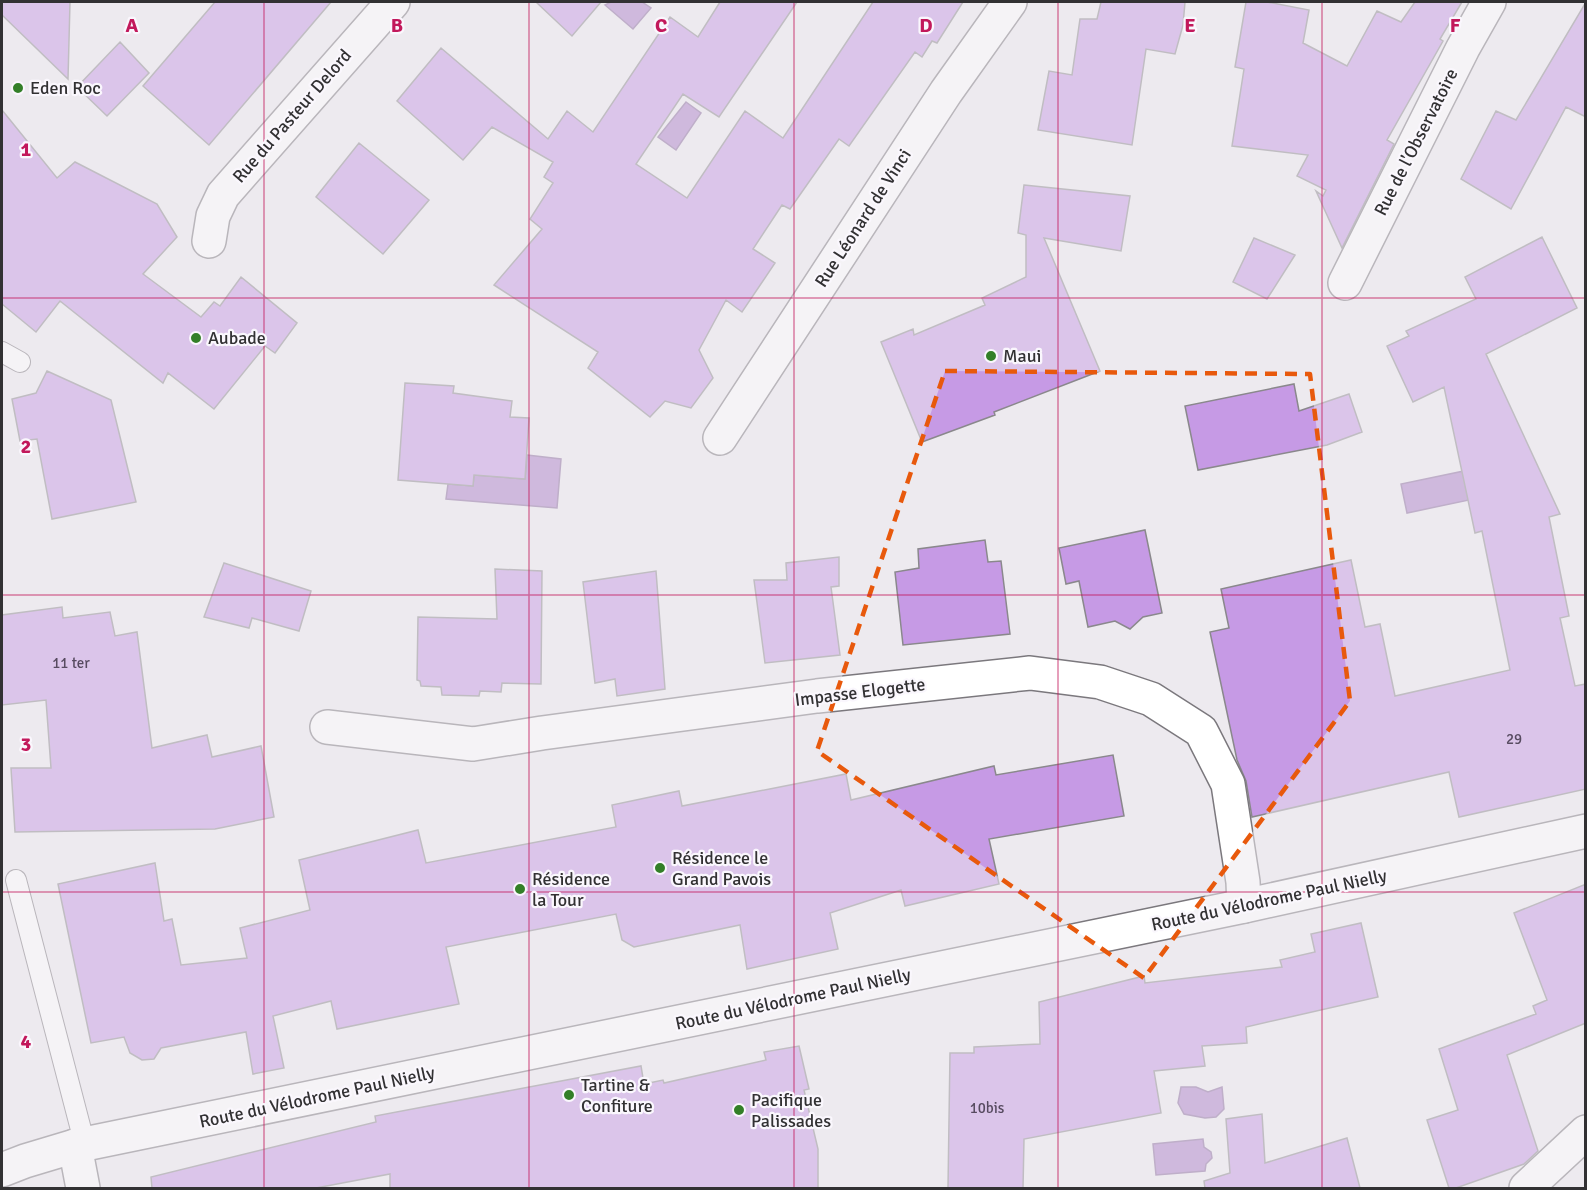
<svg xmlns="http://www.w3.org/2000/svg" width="1587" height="1190" viewBox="0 0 1587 1190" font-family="Signika,sans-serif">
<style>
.water{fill:#ab7fc8;stroke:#87689b;stroke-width:1.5}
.building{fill:#c69ae5;stroke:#8a888c;stroke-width:1.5}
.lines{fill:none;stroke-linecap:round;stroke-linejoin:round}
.lane-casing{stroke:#7b787d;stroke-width:22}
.street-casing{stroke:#7b787d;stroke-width:36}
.secondary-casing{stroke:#7b787d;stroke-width:36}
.lane{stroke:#fff;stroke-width:20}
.street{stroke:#fff;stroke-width:33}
.secondary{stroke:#fff;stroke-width:33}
.marked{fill:none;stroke:#e8590c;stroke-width:4.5;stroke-dasharray:12 8;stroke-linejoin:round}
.grid{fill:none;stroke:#c2185b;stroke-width:1.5;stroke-opacity:0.55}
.poi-dot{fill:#337f28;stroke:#faf7fd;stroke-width:2}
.labels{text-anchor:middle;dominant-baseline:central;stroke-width:4.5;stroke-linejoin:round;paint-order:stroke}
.number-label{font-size:15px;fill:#574b60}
.poi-label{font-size:18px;fill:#323133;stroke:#faf7fd;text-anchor:start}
.street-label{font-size:18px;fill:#323133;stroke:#faf7fd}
.grid-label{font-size:20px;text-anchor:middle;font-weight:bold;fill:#c2185b;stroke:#faf7fd;stroke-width:4.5;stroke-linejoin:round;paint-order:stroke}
</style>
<rect width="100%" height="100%" fill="#edeaef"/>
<path class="water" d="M611 2H642L651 8 633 29 605 5Z
M686 102 701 113 676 150 658 137Z
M527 455 561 459 557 508 446 499 448 484 473 486 474 475 525 479Z
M1464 471 1469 500 1407 513 1401 484Z
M1181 1087H1196L1208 1092 1222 1087 1224 1109 1216 1117 1205 1118 1184 1114 1178 1103Z
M1203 1139 1204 1147 1211 1152 1212 1158 1206 1164 1205 1171 1156 1175 1153 1144Z"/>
<path class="building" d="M2 2H70L68 79 2 15Z
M215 2H331L209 145 143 86Z
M536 2H601L572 36Z
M720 2H797L719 117 683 94 636 164 687 198 745 111 783 138 873 2H963L937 43 932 41 922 57 915 52 849 146 839 139 790 209 782 205 753 249 775 263 742 312 726 300 699 350 713 378 691 408 665 401 650 417 588 368 598 352 494 285 542 229 530 219 553 183 544 177 553 162 492 127 463 160 397 101 441 48 548 139 567 111 593 132 670 17 698 37Z
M1101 2H1185L1183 25 1175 54 1146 49 1132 145 1038 130 1049 71 1072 75 1080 19H1097Z
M1246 2H1267L1309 10 1303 43 1347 66 1377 11 1401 22 1415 2H1462L1440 39 1443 41 1387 140 1394 144 1342 248 1316 191 1323 196 1326 190 1297 176 1308 155 1232 146 1244 69 1235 67Z
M1586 2V117L1566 107 1511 209 1461 179 1496 111 1516 120Z
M120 42 149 73 107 116 77 87Z
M2 110 57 178 75 162 157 204 177 237 143 274 201 317 214 302 220 306 241 277 297 323 275 353 265 346 214 409 168 373 163 383 60 301 36 332 2 304Z
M359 143 429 200 383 254 316 197Z
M1024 185 1130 196 1121 251 1044 238 1100 371 994 412 995 415 922 442 881 342 913 329 914 335 985 305 982 298 1026 277V235L1018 233Z
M1542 237 1577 308 1486 354 1560 514 1549 517 1569 616 1560 618 1575 686 1586 684V789L1459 817 1449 772 1252 817 1246 781 1237 760 1210 632 1229 628 1221 589 1351 560 1365 627 1380 624 1395 696 1510 670 1482 531 1475 533 1444 387 1413 402 1387 346 1409 336 1406 331 1476 299 1465 277Z
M1254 238 1295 255 1267 299 1233 282Z
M47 371 111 400 136 502 52 519 37 439 20 441 12 399 36 393Z
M405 383 454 386 453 393 512 401 510 417 529 418 525 479 474 475 473 486 398 480Z
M1294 384 1299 411 1349 394 1362 432 1327 445 1198 470 1185 406Z
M1145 530 1162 613 1143 617 1130 629 1115 621 1088 627 1079 581 1066 584 1059 548Z
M985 540 988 562 1001 561 1010 634 903 645 895 572 919 568 918 549Z
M839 557V586L831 587 840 655 765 663 754 580H787L786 563Z
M224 563 311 591 299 631 252 618 249 628 204 617Z
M495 569 542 571 541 684 502 683 501 692 480 691 479 696 442 695 441 687 421 686 420 681 417 680 418 617 497 619Z
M656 571 665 689 617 696 615 679 595 683 583 582Z
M62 607 63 618 110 612 115 636 137 632 152 748 207 735 212 757 261 746 274 817 215 829 15 832 11 768H51L46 700 2 705V615Z
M1113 755 1124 816 989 839 999 884 905 906 901 890 830 913 838 949 747 969 740 925 634 947 622 940 616 914 446 947 459 1004 337 1029 331 1001 273 1016 284 1068 253 1074 246 1032 161 1048 154 1059 142 1060 130 1053 124 1037 91 1043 58 884 155 863 164 921 172 919 181 965 247 958 240 928 310 910 299 860 418 830 426 863 616 827 612 805 679 791 682 806 846 774 851 800 994 766 996 775Z
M1586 884V1023L1507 1055 1538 1151 1524 1164 1456 1188H1449L1427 1120 1458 1110 1439 1049 1536 1014 1533 1006 1547 1000 1514 913Z
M1361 923 1378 997 1246 1027 1247 1043 1202 1046 1205 1066 1154 1071 1161 1113 1024 1139 1023 1188H948L950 1053H974V1047L1040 1044 1039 1002 1144 976 1145 983 1282 967 1280 960 1315 952 1311 934Z
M799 1046 809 1089 804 1090 818 1149V1188H390V1174L316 1188H152L151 1177 376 1122 375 1116 641 1066 644 1084 663 1080 664 1083 766 1060 764 1052Z
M1262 1114 1265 1163 1347 1138 1360 1188H1205L1204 1181 1230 1173 1226 1119Z"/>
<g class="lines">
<defs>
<path id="lane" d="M2 352 20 362
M16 880 85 1145"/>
<path id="street" d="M209 241 213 216 223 195 393 2
M1345 283 1463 48 1489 2
M720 438 946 92 1010 2
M327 727 473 744 542 733 817 696 1030 673 1100 682 1151 699 1201 731 1228 784 1243 882 1244 906
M75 1146 83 1188
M1526 1188 1586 1132"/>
<path id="secondary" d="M2 1170 25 1161 75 1146 1244 906 1586 831"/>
</defs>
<use href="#lane" class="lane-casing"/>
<use href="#street" class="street-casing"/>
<use href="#secondary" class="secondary-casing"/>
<use href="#lane" class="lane"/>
<use href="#street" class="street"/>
<use href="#secondary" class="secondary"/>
</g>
<path d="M0 0H1587V1190H0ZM945 371 1310 374 1350 701 1144 978 817 751Z" fill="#edeaef" fill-opacity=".55" fill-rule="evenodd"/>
<path class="marked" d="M945 371 1310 374 1350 701 1144 978 817 751Z"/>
<path class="grid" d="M264 2V1188M529 2V1188M794 2V1188M1058 2V1188M1322 2V1188M2 298H1586M2 595H1586M2 892H1586"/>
<g class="poi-dot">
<circle cx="18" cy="88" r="6"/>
<circle cx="196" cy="338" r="6"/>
<circle cx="991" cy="356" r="6"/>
<circle cx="660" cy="868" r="6"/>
<circle cx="520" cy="889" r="6"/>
<circle cx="569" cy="1095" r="6"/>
<circle cx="739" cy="1110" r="6"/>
</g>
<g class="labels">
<g class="number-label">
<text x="71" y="663">11 ter</text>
<text x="1514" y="739">29</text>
<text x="987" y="1108">10bis</text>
</g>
<g class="poi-label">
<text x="30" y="88">Eden Roc</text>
<text x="208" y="338">Aubade</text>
<text x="1003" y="356">Maui</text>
<text x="672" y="858">Résidence le<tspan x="672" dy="21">Grand Pavois</tspan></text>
<text x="532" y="879">Résidence<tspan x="532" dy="21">la Tour</tspan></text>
<text x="581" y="1085">Tartine &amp;<tspan x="581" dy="21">Confiture</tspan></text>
<text x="751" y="1100">Pacifique<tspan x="751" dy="21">Palissades</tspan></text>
</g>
<g class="street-label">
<text transform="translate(292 116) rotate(-49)">Rue du Pasteur Delord</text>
<text transform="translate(1416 142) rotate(-63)">Rue de l'Observatoire</text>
<text transform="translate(863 218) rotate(-57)">Rue Léonard de Vinci</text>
<text transform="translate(860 692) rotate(-7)">Impasse Elogette</text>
<text transform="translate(1269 900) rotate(-12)">Route du Vélodrome Paul Nielly</text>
<text transform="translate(793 999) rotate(-12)">Route du Vélodrome Paul Nielly</text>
<text transform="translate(317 1097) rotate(-12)">Route du Vélodrome Paul Nielly</text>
</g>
</g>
<g class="grid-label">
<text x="132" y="32">A</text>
<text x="397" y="32">B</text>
<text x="661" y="32">C</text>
<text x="926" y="32">D</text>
<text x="1190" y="32">E</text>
<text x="1455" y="32">F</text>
<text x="26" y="156">1</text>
<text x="26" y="453">2</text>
<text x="26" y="751">3</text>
<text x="26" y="1048">4</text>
</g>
<rect width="1587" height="1190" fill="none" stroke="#323133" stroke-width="6"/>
</svg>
